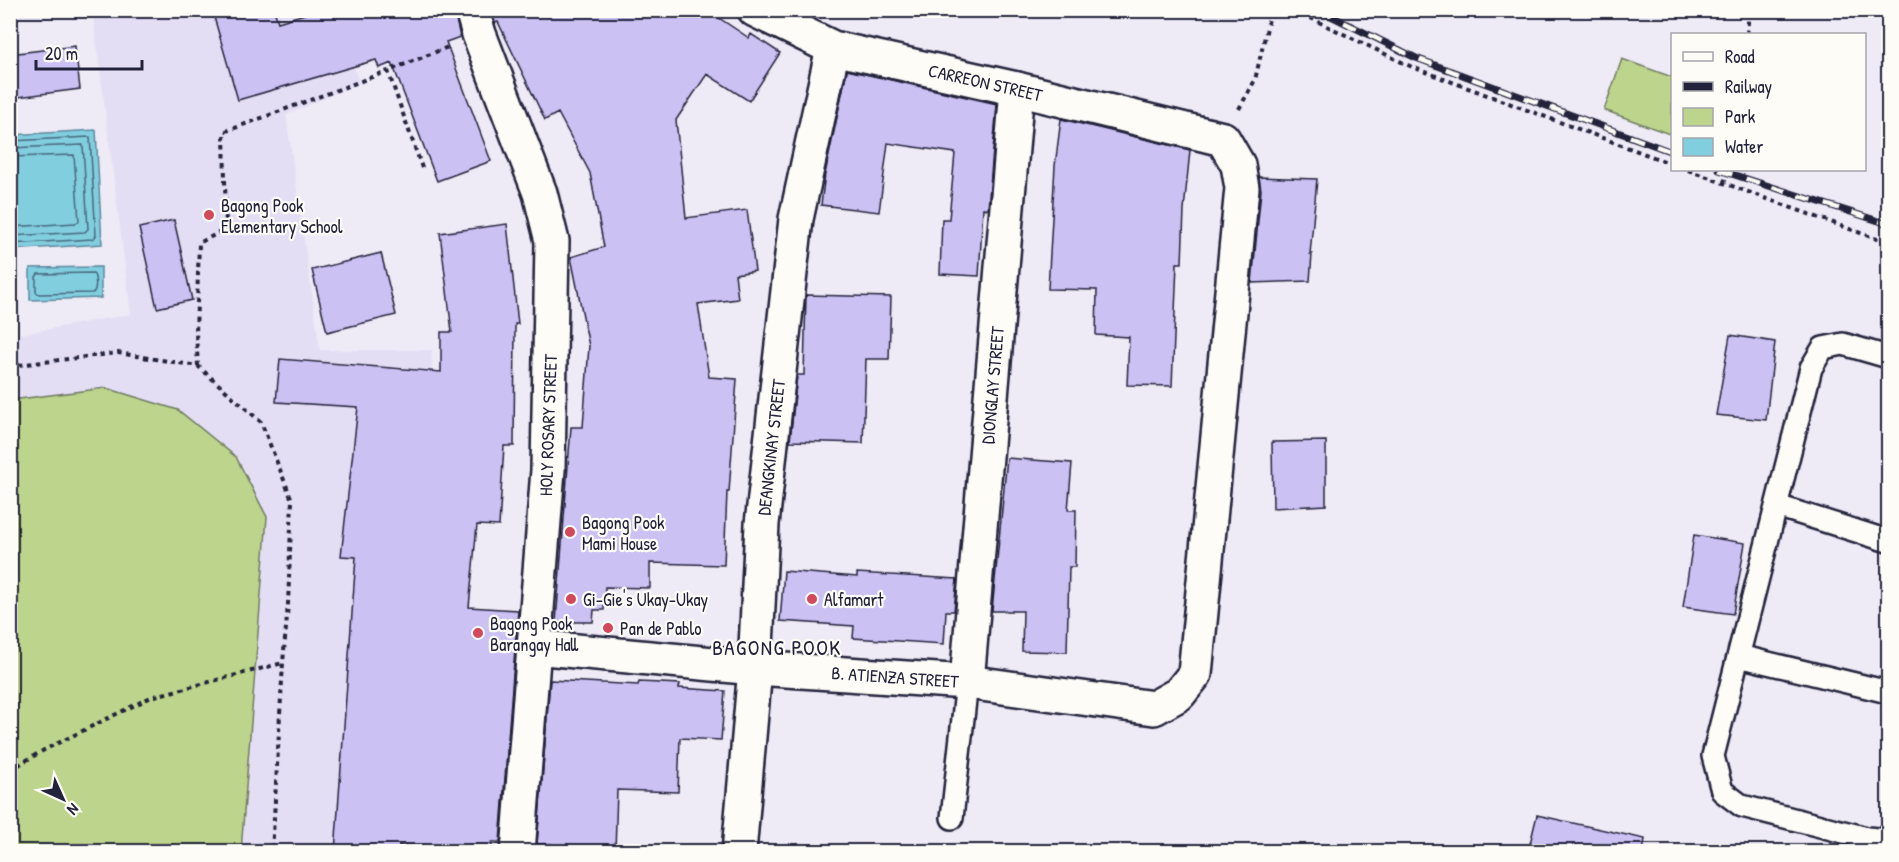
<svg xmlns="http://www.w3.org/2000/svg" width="1899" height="862" viewBox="0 0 1899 862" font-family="'Patrick Hand',sans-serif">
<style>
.built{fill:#e4def5}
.green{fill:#bcd48b;stroke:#6f7b63;stroke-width:1.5}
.water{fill:#81cedf;stroke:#5b899d;stroke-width:1.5}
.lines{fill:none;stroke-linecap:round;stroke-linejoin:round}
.shore{stroke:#48677d;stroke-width:1.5}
.building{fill:#cbc1f3;stroke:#22223b;stroke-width:1.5}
.lane-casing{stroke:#22223b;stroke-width:26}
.street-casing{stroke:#22223b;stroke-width:38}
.secondary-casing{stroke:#22223b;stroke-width:38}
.path{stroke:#22223b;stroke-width:4;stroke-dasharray:4.5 4.5;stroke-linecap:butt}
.lane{stroke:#fdfcf7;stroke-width:21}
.street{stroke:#fdfcf7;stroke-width:33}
.secondary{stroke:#fdfcf7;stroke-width:33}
.rail-casing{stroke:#22223b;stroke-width:7}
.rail{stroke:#fdfcf7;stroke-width:4.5;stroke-dasharray:14;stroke-linecap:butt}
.poi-dot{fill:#d1495b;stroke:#fdfcf7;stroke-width:2}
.labels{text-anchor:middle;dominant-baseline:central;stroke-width:4.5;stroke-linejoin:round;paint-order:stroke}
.street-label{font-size:18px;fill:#22223b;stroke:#fdfcf7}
.poi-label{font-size:18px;fill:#22223b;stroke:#fdfcf7;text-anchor:start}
.quarter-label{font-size:21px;letter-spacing:1.5px;fill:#22223b;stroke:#fdfcf7}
</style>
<rect width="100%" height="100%" fill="#eeeaf6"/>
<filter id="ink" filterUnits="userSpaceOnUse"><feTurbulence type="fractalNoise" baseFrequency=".0167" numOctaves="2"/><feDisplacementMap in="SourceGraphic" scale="12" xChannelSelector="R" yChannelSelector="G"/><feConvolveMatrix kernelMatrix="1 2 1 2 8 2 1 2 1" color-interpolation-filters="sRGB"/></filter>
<g filter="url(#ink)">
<path class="built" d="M105 10 336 11 359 83 286 115 320 350H432L414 851 11 852V336L131 314 93 15Z"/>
<path class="green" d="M1622 59 1672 77V135L1604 110Z
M106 388 178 410 236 457 267 517 241 851H11V400Z"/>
<path class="water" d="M96 130 102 244 11 250V135Z
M101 267V298L30 300V268Z"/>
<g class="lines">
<path class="shore" d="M10 141 90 137 96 236 93 239 10 244
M10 148 83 145 88 229 85 232 10 236
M10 157 74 155 79 221 76 223 10 227
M93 273C96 277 97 289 93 293L39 294 36 292V277L38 274Z"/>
</g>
<path class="building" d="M212 10H274L278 22 318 10H454L460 37 446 42 491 161 437 181 392 63 379 68 376 60 238 100Z
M492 10H707L749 38 751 34 780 53 749 101 707 74 676 120 686 218 747 210 755 271 735 274 738 299 698 304 709 377 737 379 729 492H727L724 565 650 563V588L605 587 604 610H594L593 622H556L571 427H583L589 346 571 257 604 247 590 173 558 113 545 120 498 22 495 23Z
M75 46 80 89 10 98V54Z
M847 70 997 104 988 209 983 208 979 276 940 274 942 219H949L955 153 888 143 879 212 821 205 825 174Z
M1061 119 1190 150 1184 210 1182 263H1177L1172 386 1127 385 1129 337 1096 335 1097 290 1048 289 1055 166Z
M1259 177 1317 179 1310 254H1312L1310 281 1252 283 1261 190Z
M174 220 192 300 157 308 139 228Z
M507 224 518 324H515L514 446H504L499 526 477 525 469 607 518 610 500 842H492L491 852 399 845V852H335L356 557 341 556 358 407 276 402 280 359 441 372V332H452L440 233Z
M381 253 396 315 327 332 312 270Z
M806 295 891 297 889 359H866L863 443 790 441 797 375H804Z
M1730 335 1775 342 1766 420 1716 415Z
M1326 441V505L1273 508 1272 442Z
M1007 458 1072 463 1068 510H1076L1075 567H1069L1067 652 1022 651 1023 611H992Z
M1694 535 1745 543 1733 614 1683 607Z
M784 571 857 577V573L957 579 954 611H946L944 644 853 638 854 626 780 621Z
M550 680 638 685 639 682 680 684 679 688 725 691 721 740 680 738 678 792 617 790 615 852H550L551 844H537Z
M1537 815 1645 839 1643 852H1528Z"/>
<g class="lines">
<defs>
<path id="lane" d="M1888 357 1843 344 1823 348 1811 368 1713 756 1722 791 1742 806 1867 838 1888 840
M1777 506 1888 541
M1739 656 1888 692
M952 818 967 682"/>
<g id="street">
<path id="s1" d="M755 10 833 48 1017 89 1223 139 1238 165 1242 188 1195 674 1179 694 1154 708 967 682 755 668 762 524 796 219 833 48"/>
<path id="s2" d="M967 682 1017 89"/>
<path d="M518 852 534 647"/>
</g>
<path id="secondary" d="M472 10 479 34 540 193 552 241 548 470 534 647 755 668 739 852"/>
</defs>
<use href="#lane" class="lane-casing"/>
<use href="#street" class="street-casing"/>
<use href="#secondary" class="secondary-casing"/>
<path class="path" d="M1294 10 1412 67 1672 164
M1747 34 1749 10
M1239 109 1255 80 1271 10
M422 168 388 71 448 47
M1688 170 1888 243
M1724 183 1727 170
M10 366 118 353 198 366 261 422 292 500 288 604 283 663 272 852
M198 366 196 333 199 243 226 229 224 132 388 71
M10 770 44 750 151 697 283 663"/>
<use href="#lane" class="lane"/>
<use href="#street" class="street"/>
<use href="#secondary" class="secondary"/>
<defs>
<path id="rail" d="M1319 10 1416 58 1672 152
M1719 170 1888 224"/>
</defs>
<use href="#rail" class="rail-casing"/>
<use href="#rail" class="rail"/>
</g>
</g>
<g class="poi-dot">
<circle cx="209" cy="215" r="6"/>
<circle cx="570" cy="532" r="6"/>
<circle cx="571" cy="599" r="6"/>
<circle cx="812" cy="599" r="6"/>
<circle cx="608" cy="628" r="6"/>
<circle cx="478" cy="633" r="6"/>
</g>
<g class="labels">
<g class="street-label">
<text stroke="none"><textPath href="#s1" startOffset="243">CARREON STREET</textPath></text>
<text stroke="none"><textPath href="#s2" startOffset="298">DIONGLAY STREET</textPath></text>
<text transform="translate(548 425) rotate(-88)">HOLY ROSARY STREET</text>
<text stroke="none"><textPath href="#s1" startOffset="1706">DEANGKINAY STREET</textPath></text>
<text transform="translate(895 677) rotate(4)">B. ATIENZA STREET</text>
</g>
<g class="poi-label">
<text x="221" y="205">Bagong Pook<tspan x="221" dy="21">Elementary School</tspan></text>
<text x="582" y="522">Bagong Pook<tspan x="582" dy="21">Mami House</tspan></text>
<text x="583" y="599">Gi-Gie's Ukay-Ukay</text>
<text x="824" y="599">Alfamart</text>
<text x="490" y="623">Bagong Pook<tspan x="490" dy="21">Barangay Hall</tspan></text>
<text x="620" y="628">Pan de Pablo</text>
</g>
<g class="quarter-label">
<text x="777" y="647">BAGONG POOK</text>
</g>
</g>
<rect width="1899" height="862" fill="none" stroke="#fdfcf7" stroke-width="36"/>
<rect x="18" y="18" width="1863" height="826" fill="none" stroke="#22223b" stroke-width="2" filter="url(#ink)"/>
<rect x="1671" y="33" width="195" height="138" fill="#fdfcf7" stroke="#a5a5ac" stroke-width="1.5"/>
<rect x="1683" y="52" width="30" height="9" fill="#fdfcf7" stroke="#a5a5ac" stroke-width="1.5"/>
<text x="1725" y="63" font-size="18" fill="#22223b">Road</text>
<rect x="1683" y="82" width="30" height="9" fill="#22223b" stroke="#a5a5ac" stroke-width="1.5"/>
<text x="1725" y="93" font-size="18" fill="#22223b">Railway</text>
<rect x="1683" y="108" width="30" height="18" fill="#bcd48b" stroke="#a5a5ac" stroke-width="1.5"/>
<text x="1725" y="123" font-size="18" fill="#22223b">Park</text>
<rect x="1683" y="138" width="30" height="18" fill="#81cedf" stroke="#a5a5ac" stroke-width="1.5"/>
<text x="1725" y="153" font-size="18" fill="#22223b">Water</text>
<g transform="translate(63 799) rotate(135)" stroke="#fdfcf7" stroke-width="4.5" paint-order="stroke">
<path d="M0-4.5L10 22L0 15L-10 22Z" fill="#22223b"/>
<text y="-9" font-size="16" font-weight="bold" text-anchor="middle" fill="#22223b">N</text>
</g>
<path d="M36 60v9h106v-9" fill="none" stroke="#22223b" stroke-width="3"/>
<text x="45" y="60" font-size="18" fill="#22223b" stroke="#fdfcf7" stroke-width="4.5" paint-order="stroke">20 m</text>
</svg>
